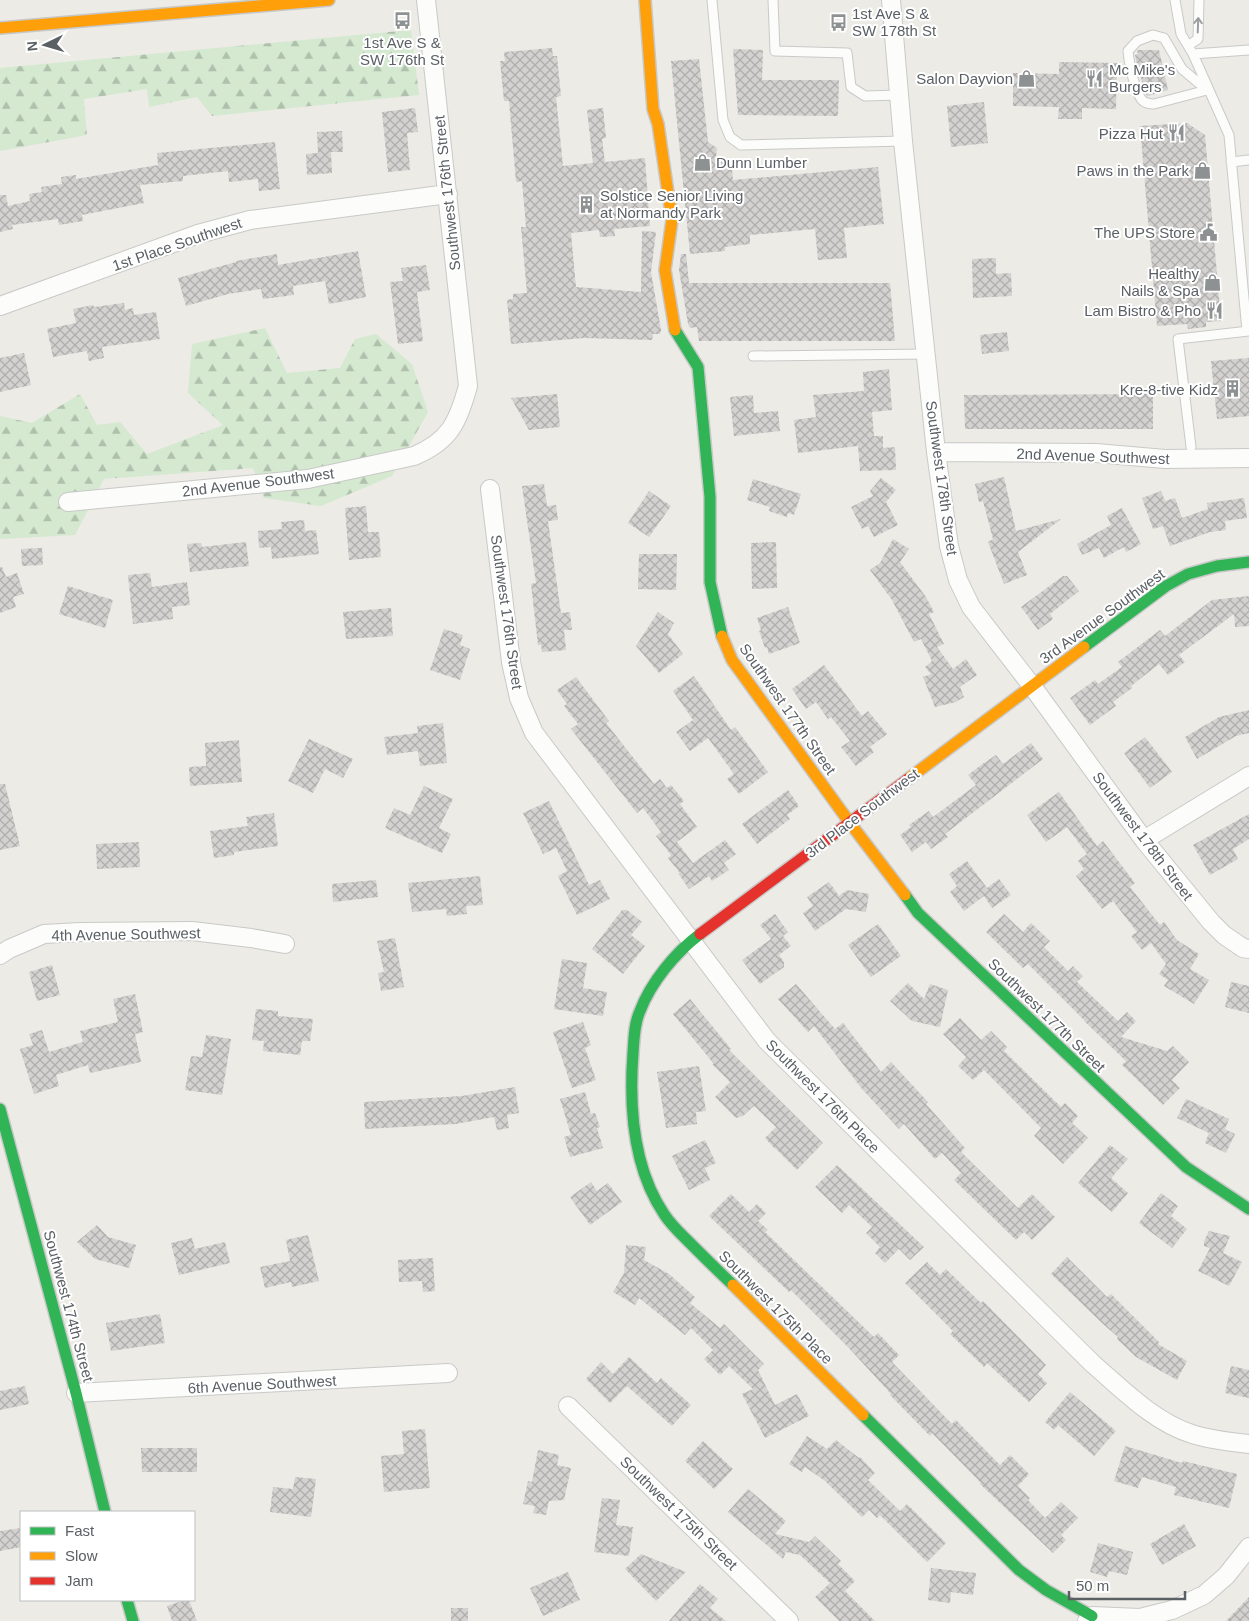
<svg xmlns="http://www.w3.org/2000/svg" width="1249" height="1621" viewBox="0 0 1249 1621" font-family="Arial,sans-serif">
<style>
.forest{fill:url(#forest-firs)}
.building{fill:url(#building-cross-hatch)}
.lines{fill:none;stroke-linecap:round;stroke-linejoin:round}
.lane-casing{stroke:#c9c9c8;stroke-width:11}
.street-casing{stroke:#c9c9c8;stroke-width:20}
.fast-casing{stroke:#c7c8c7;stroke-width:14}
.slow-casing{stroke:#c7c8c7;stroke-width:14}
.jam-casing{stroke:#c7c8c7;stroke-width:14}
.lane{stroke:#fcfcfb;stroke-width:9}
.street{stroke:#fcfcfb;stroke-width:18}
.fast{stroke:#30b455;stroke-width:11}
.slow{stroke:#ff9f0a;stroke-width:11}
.jam{stroke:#e5322d;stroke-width:11}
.oneway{stroke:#9b9ea1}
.labels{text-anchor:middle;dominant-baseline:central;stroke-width:4;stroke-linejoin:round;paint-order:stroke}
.poi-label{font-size:15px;fill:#5b6065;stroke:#fff;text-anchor:end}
.street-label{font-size:15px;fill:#5b6065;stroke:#fff}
</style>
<defs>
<pattern id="forest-firs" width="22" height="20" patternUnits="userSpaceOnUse" patternTransform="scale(1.25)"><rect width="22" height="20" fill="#d4e9d0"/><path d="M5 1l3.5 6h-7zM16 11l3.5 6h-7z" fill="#afc0ac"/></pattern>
<pattern id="building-cross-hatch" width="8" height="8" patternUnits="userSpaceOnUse" patternTransform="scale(1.25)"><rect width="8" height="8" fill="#d4d2d0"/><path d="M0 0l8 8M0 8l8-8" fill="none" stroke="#afaeac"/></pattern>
</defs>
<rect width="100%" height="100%" fill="#ecebe6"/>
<path class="forest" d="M411 30 419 95 212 116 197 97 149 107 147 89 84 99 87 135 0 151V68Z
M265 328 287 373 340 368 355 339 376 334 412 364 428 412 392 476 321 506 264 498 253 468 104 479 75 535 0 539V416L32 423 80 394 97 425 120 422 147 454 223 425 188 393 192 344Z"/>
<path class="building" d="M552 48 553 56H557L561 96 556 97 563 166 593 163 587 110 603 108 606 138 602 139 605 162 645 158 650 226 614 229 615 236 600 237 599 230 571 233 576 287 641 292 642 231 656 232 651 272 661 330 660 334H653L652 340 585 338 511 344 507 300 513 299V294L527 293 521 227H526L522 181 516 182 509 101H504L500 61H505L504 52Z
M733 49 763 50 762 80H839L838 116 738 115Z
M1137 50H1159L1168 90 1148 96 1146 95 1136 61 1135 55 1138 54Z
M699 59 708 142 717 148 716 157 732 170 733 180 878 167 884 224 844 228 847 258 818 260 815 229 750 235V244L725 247V251L690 254 671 61Z
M1059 62 1117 63 1116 109 1082 108V119H1058L1059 107 1013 106V73L1059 74Z
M984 102 988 143 951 147 947 106Z
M415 108 418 132 407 133 410 170 388 172 382 112Z
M1187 123 1205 135 1221 321 1206 322V327L1188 329 1187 324 1157 326 1140 126Z
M342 131 343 152H331L332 173 307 175 306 154 318 153 317 132Z
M275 142 280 189 259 191 258 179 229 182 228 171 183 176V181L140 185 144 203 82 215 83 221 59 225 58 219 12 225 13 229 0 232V195H6L8 206 30 201 29 194 42 192 41 187 62 184 61 177 76 175V179L158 165 157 153Z
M358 251 366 297 329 304 325 281 293 286 294 295 263 299 261 289 228 294 186 306 178 278 236 262V261L277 254 278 265Z
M681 254H686L689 283H890L895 341H699L697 327 690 328 688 324 679 270Z
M996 258V274L1011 273 1012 296 973 298 972 259Z
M426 265 430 290 417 292 423 341 398 344 390 282 403 281 401 268Z
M124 303 125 310 133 308 134 315 156 312 160 339 102 347 104 358 89 361 87 351 53 357 47 329 76 323 73 309 93 305 94 307Z
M1007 332 1009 351 982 354 980 335Z
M24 353 31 385 0 392V358Z
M1249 358V416L1217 419 1211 361Z
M889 369 892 410 872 412 874 436H883V448L895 447 896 470 860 471 858 446 798 453 794 420 816 417 813 395 864 391 863 372Z
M557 394 560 427 529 430 511 398Z
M1153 394V429H965L964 395Z
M753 395 754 413 778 411 780 431 734 436 730 397Z
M1004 477 1016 531 1061 519 1018 552 1027 575 1004 584 988 542 993 539 983 501 979 502 975 484Z
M881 478 896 490 886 502 898 525 874 537 868 526 862 529 851 507 873 496 870 491Z
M753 479 801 494 794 515 788 513 787 517 769 511 770 507 747 500Z
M544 484 547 506 556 505 558 520 548 521 561 613 570 612 572 630H564L566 650 542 652 541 645H538L531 584 536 583 522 486Z
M649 491 671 506 649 537 628 523Z
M1161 491 1165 501 1175 498 1182 518 1208 509 1207 503 1244 498 1247 518 1225 521 1226 530 1210 532 1170 546 1163 526 1153 529 1142 498Z
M366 506 368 532H379L381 557 349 560 345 508Z
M1122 508 1141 544 1126 552 1124 547 1104 558 1099 548 1082 555 1077 544 1111 525 1107 516Z
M304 520 305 531 316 530 319 554 272 559 271 547 259 548 258 531 282 529 281 522Z
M893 539 909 549 900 562 926 597 934 612 929 614 944 644 937 647 953 669 966 659 977 675 960 687 964 697 956 702 935 707 923 677 931 674 925 667 932 661 921 639 914 642 892 600 870 570 880 563Z
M246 542 249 566 190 572 187 544 201 543 202 547Z
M776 542 777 588 752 589 751 543Z
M42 548 43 565 22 566 21 549Z
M639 554H677L676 590 638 589Z
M0 567H2L6 577 17 573 24 594 13 597 16 607 0 613Z
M150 573 152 587 187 582 190 605 172 607 173 619 133 624 128 575Z
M1063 576H1067L1079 591 1050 614 1053 619 1038 630 1021 607Z
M68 586 113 600 105 628 59 614Z
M1249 596V626L1235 627 1234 614 1179 655 1185 662 1168 675 1159 664 1131 686 1132 688 1113 702 1116 706 1090 725 1070 698 1095 680 1098 684 1122 667 1118 662 1160 630 1165 636 1212 600Z
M788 607 800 643 769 654 767 647 765 648 759 631 761 630 757 618Z
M391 608 393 636 346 639 343 612Z
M658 612 674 623 668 634 683 654 659 673 636 646Z
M444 629 463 635 460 645 470 649 460 680 430 670Z
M824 665 862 716 868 711 887 734 870 747 874 752 856 766 841 747 850 741 831 717 828 719 816 702 806 709 792 689Z
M694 676 731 730 735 727 768 772 739 794 727 779 734 774 708 738 690 751 676 732 693 720 673 691Z
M576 677 609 721 606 723 654 784 660 779 667 788 671 785 684 801 680 804 697 827 677 842 693 863 725 840 736 854 724 863 729 870 712 881 709 876 689 889 678 873H680L668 858 671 855 656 836 661 832 643 808 637 813 571 729 578 724 564 706 567 704 557 690Z
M1249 710V733L1236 736 1197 759 1185 737 1219 717Z
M443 723 447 763 420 766 418 751 387 755 384 737 418 733 417 726Z
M1145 737 1172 772 1150 788 1124 753Z
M309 739 353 759 343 778 325 769 313 793 288 781Z
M239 740 242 782 190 786 189 767 206 766 205 743Z
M1031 743 1043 759 945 834 948 837 931 849 926 842 912 852 900 835 911 827 909 825 929 811 933 817 976 785 968 775 981 765 996 755 1003 764Z
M0 784H5L20 846 0 850Z
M424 786 453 799 439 828 451 834 442 853 385 828 394 808 410 815Z
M788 790 799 806 787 815 790 819 757 844 742 824Z
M1059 792 1097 846 1103 841 1135 883 1130 887 1160 925 1164 922 1177 940 1199 954 1190 969 1209 980 1194 1004 1164 986 1168 980 1159 974 1166 964 1151 943 1142 950 1131 936 1137 932 1113 901 1102 909 1076 876 1084 869 1078 861 1087 854 1067 827 1046 842 1027 815Z
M549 801 589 885 600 880 610 899 577 915 558 876 567 871 556 848 543 854 523 813Z
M274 813 278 846 234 852V855L214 858 210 831 248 826 246 817Z
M1249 814V839L1233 849 1238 859 1210 875 1193 845Z
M139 842 140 867 97 869 96 844Z
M967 861 987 888 999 879 1011 895 992 908 984 896 964 911 950 892 957 886 949 874Z
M480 876 483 905 466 906 467 914 447 916 446 909 412 912 408 883Z
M376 880 378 897 333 902 332 884Z
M829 882 839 896 847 890 869 894 866 912 846 909 815 931 803 913 813 906 807 897Z
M622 910H627L642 922 631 935 645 946 623 974 592 949Z
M775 914 788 932 783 936 791 946 779 955 784 962V967L760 984 742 960 771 939 760 925Z
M1004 914 1023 932 1031 923 1050 941 1044 947 1068 971 1073 966 1083 976 1077 982 1118 1021 1127 1012 1136 1021 1121 1037 1167 1051 1173 1046 1189 1062 1172 1080 1180 1088 1163 1105 1122 1065 1126 1061 1084 1021V1020L1028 964 1023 968 986 932Z
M878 924 901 956 871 977 848 945Z
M395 938 404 987 381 991 378 973 384 972 377 941Z
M562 959 587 963 583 988 607 992 603 1016 554 1009Z
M52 965 60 995 37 1001 29 972Z
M1231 982 1249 986V1013L1225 1007Z
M908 983 924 999 930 984 948 990 940 1027 912 1021 890 1001Z
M796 984 835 1029 843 1023 881 1072 891 1062 928 1102 926 1104 965 1148 961 1152 1018 1208 1032 1194 1055 1217 1032 1240 1024 1232 1016 1240 954 1180 961 1173 942 1153 935 1159 904 1124 899 1129 862 1089 814 1026 808 1032 778 999Z
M135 994 143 1032 135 1034 141 1062 90 1073 88 1065 56 1075 59 1086 34 1094 20 1049 33 1045 29 1034 42 1030 49 1052 83 1042 80 1031 118 1022 113 999Z
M690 999 731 1049 729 1050 823 1143 797 1170 776 1149 777 1148 775 1149 765 1138 776 1127 754 1106 743 1116 736 1118 715 1097 730 1082 712 1064H714L673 1014Z
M256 1009 278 1011V1016L313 1019 310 1041H302L300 1055 263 1051 264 1041 252 1040Z
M960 1018 981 1040 991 1031 1007 1047 1004 1051 1061 1107 1065 1103 1078 1116 1072 1123 1088 1138 1063 1164 1034 1136 1041 1128 984 1070 973 1080 958 1066 966 1057 943 1034Z
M583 1022 591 1045 585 1048 596 1080 572 1088 553 1032Z
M206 1035 231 1039 222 1095 185 1090 191 1056 202 1057Z
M699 1066 706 1111 696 1112 697 1124 666 1128 657 1072Z
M515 1087 519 1113 507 1115 509 1128 497 1130 494 1117 456 1124 365 1129 364 1102 462 1096Z
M585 1092 591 1114 595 1113 600 1127 597 1128 603 1148 570 1157 564 1137 571 1135 560 1099Z
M1186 1099 1229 1119 1225 1129 1235 1134 1226 1153 1205 1143 1209 1133 1177 1118Z
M705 1140 716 1163 705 1168 710 1180 689 1190 672 1156Z
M1110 1145 1128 1159 1111 1178 1128 1193 1112 1212 1078 1183Z
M837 1165 924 1247 910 1260 899 1249 885 1263 875 1253 880 1247 866 1233 872 1227 849 1205 842 1213 815 1187Z
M591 1182 597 1191 608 1183 622 1202 590 1225 570 1197Z
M1161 1193 1178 1206 1171 1216 1187 1229 1172 1248 1139 1223Z
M731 1194 749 1212 757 1204 766 1213 758 1221 768 1230 765 1232 874 1337 878 1333 899 1355 892 1362 952 1424 956 1420 1000 1465 1010 1455 1029 1474 1018 1486 1030 1498 1028 1500 1045 1518 1061 1502 1078 1518 1061 1535 1066 1540 1053 1553 980 1484 981 1483 932 1433 930 1436 890 1395 891 1394 848 1347 791 1290 789 1292 709 1216Z
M97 1225 108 1237 136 1245 129 1268 95 1259 77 1242Z
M1209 1231 1230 1236 1223 1253 1242 1262 1229 1286 1198 1271 1210 1248 1204 1246V1241Z
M308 1235 319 1281 292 1287 291 1282 265 1288 260 1267 290 1261 286 1240Z
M192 1238 195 1249 225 1242 230 1263 179 1275 171 1243Z
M626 1245 646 1247 644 1260 669 1274 695 1297 690 1303 720 1328 724 1324 764 1364 758 1370 775 1405 797 1394 809 1416 765 1438 742 1394 753 1389 729 1366 720 1375 704 1359 713 1350 691 1328 685 1335 639 1298 635 1305 613 1292 624 1273Z
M1067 1257 1107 1297 1111 1294 1159 1342 1158 1344 1187 1361 1177 1380 1136 1357 1117 1339 1118 1337 1103 1324 1051 1274Z
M433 1258 435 1291 423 1292 422 1281 399 1282 398 1260Z
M927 1262 940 1275 946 1269 981 1303 983 1301 1046 1365 1038 1374 1047 1383 1029 1402 987 1363 984 1367 950 1334 953 1331 905 1283Z
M160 1314 165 1343 111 1351 106 1323Z
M629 1357 657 1383 661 1378 691 1405 672 1426 627 1386 610 1403 586 1379 601 1362 613 1374Z
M1231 1366 1249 1370V1398L1225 1393Z
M25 1386 29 1404 0 1410V1391Z
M1070 1392 1116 1431 1094 1456 1058 1425 1054 1430 1045 1422Z
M425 1429 430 1488 384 1492 381 1456 404 1454 402 1431Z
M807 1436 827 1449 836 1440 859 1458 860 1457 875 1473 868 1480 900 1511 907 1504 946 1543 927 1562 880 1515 877 1518 869 1510 862 1517 825 1481 805 1467 802 1472 789 1464Z
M703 1441 733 1469 714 1489 685 1461Z
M1125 1446 1182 1463 1183 1461 1237 1474 1229 1508 1174 1495 1176 1487 1142 1477 1138 1488 1114 1481Z
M141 1448H197V1472H142Z
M538 1450 559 1455 557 1465 571 1468 564 1500 549 1501 546 1515 533 1513 535 1506 523 1504 528 1481 532 1482Z
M295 1477 316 1479 311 1517 270 1512 273 1487 293 1489Z
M748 1489 786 1521 775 1534 809 1542 815 1536 841 1561 838 1564 855 1581 845 1591 875 1621H839L815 1597 830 1583 800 1555 786 1552 783 1559 728 1512Z
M602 1498 620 1500 616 1525 633 1527 629 1556 594 1552Z
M1184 1524 1196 1546 1162 1565 1150 1544Z
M21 1528V1547L0 1551V1531Z
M1098 1543 1133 1552 1127 1575 1109 1571 1107 1577 1090 1572Z
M641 1554 686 1572 656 1601 625 1569Z
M931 1568 976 1573 973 1595 951 1592 950 1603 928 1600Z
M568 1572 580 1600 543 1616 530 1588Z
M700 1584 718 1599 710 1608 726 1621H669Z
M1249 1597V1621H1226Z
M185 1600H189L197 1621H172L167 1606Z
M451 1608H468V1621H451Z"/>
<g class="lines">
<defs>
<path id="lane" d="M712 0 723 120 730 137 741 145 903 141
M773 0 775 51 847 53 851 87 865 96 899 95
M1175 0 1181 34 1193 54 1229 135 1247 331
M1153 35 1164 38 1182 69 1207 90 1154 104C1150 104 1145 103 1142 100 1135 93 1129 62 1128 51L1137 41Z
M1189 45 1198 39 1199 0
M1193 54 1249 50
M1231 162 1249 160
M753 356 926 354
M1191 447 1178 339 1249 331"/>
<path id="street" d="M891 0 903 141 936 452 949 546 958 580 971 607 1032 686 1144 840 1211 922 1224 935 1243 948 1249 949
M0 306 198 234 250 220 448 194
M936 452 1096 453 1165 459 1249 458
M490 489 511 662 519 698 534 733 767 1041 1093 1364C1123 1390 1154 1422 1192 1434 1211 1440 1230 1442 1249 1444
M68 502 308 479 414 456C450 441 458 422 468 386L426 0
M1144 840 1249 776
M0 955 9 949 44 934 80 932 192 931 251 938 285 944
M76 1393 448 1373
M568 1406 789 1621
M1087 1621 1092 1616 1140 1618 1172 1610 1204 1595 1226 1576 1249 1547"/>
<path id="fast" d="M675 330 698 367 710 497V582L722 636
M1084 647 1166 586 1188 574 1217 566 1249 562
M905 895 918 913 1186 1167 1249 1209
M700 934C675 953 651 982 640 1011 634 1024 634 1039 633 1053 629 1106 633 1168 664 1214 671 1225 681 1234 689 1242 704 1257 718 1271 733 1285
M0 1109 76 1393 105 1512
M863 1415 1019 1570 1046 1590 1092 1616
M127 1600 133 1621"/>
<path id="slow" d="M645 0 653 109 658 124 672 220 665 270 675 330
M0 28 329 0
M722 636 732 660 850 823 905 895
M908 779 1084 647
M733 1285 863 1415"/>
<path id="jam" d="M700 934 908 779"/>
</defs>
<use href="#lane" class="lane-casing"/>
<use href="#street" class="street-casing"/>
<use href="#fast" class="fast-casing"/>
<use href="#slow" class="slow-casing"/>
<use href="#jam" class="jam-casing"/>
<use href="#lane" class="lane"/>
<use href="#street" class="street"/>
<use href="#fast" class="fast"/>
<use href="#slow" class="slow"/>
<use href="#jam" class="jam"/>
</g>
<defs><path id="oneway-shaft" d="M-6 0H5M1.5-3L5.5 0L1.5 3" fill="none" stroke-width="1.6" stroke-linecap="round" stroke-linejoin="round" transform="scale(1.25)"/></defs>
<use class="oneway" href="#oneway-shaft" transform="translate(1198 25) rotate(-88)"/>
<defs>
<symbol id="bus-bare" viewBox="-9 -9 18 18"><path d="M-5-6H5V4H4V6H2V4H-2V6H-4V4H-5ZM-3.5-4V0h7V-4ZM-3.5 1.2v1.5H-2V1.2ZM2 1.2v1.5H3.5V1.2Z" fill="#8e9192" stroke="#fff" stroke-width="2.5" paint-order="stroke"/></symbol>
<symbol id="shop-bare" viewBox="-9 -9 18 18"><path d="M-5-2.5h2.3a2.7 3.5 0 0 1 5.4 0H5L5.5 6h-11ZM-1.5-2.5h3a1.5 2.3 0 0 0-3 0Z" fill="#8e9192" stroke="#fff" stroke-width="2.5" paint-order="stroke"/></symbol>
<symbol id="restaurant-bare" viewBox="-9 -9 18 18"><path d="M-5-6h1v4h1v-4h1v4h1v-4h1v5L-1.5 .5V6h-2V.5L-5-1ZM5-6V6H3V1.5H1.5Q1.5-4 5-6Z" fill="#8e9192" stroke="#fff" stroke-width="2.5" paint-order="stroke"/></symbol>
<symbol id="building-bare" viewBox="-9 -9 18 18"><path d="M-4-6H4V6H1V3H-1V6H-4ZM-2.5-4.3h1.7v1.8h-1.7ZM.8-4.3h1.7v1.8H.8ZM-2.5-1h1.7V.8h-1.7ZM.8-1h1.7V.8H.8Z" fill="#8e9192" stroke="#fff" stroke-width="2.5" paint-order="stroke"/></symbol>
<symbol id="civic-bare" viewBox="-9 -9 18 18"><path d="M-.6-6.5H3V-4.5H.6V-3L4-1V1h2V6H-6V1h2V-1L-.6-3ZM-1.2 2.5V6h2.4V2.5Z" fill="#8e9192" stroke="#fff" stroke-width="2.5" paint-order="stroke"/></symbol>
</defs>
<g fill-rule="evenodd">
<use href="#bus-bare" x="390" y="8" width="25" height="25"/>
<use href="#bus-bare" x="826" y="10" width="25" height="25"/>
<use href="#shop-bare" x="1014" y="66" width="25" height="25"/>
<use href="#restaurant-bare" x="1082" y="66" width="25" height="25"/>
<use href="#restaurant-bare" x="1164" y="120" width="25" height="25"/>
<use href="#shop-bare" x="690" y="150" width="25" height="25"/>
<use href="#shop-bare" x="1190" y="158" width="25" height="25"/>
<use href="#building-bare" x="574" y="192" width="25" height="25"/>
<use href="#civic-bare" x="1196" y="220" width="25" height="25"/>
<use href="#shop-bare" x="1200" y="270" width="25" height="25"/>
<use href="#restaurant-bare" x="1202" y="298" width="25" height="25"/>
<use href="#building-bare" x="1220" y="376" width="25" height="25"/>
</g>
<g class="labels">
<g class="poi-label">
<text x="852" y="13" text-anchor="start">1st Ave S &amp;<tspan x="852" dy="17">SW 178th St</tspan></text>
<text x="402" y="42" text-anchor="middle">1st Ave S &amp;<tspan x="402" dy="17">SW 176th St</tspan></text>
<text x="1109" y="69" text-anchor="start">Mc Mike's<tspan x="1109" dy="17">Burgers</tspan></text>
<text x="1013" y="78">Salon Dayvion</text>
<text x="1163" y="133">Pizza Hut</text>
<text x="716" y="162" text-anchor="start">Dunn Lumber</text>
<text x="1189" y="170">Paws in the Park</text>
<text x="600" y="195" text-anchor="start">Solstice Senior Living<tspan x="600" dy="17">at Normandy Park</tspan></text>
<text x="1195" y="232">The UPS Store</text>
<text x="1199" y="273">Healthy<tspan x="1199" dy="17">Nails &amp; Spa</tspan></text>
<text x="1201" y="310">Lam Bistro &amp; Pho</text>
<text x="1218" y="389">Kre-8-tive Kidz</text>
</g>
<g class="street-label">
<text transform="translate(447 193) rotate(-96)">Southwest 176th Street</text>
<text transform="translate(177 244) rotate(-19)">1st Place Southwest</text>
<text transform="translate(1093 456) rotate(2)">2nd Avenue Southwest</text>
<text transform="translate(942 478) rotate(82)">Southwest 178th Street</text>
<text transform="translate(258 482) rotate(-7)">2nd Avenue Southwest</text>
<text transform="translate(507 612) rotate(82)">Southwest 176th Street</text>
<text transform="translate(1102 616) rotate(-36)">3rd Avenue Southwest</text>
<text transform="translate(788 709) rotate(55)">Southwest 177th Street</text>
<text transform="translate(862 813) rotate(-37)">3rd Place Southwest</text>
<text transform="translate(1143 836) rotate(53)">Southwest 178th Street</text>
<text transform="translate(126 934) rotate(-1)">4th Avenue Southwest</text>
<text transform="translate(1047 1015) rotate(44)">Southwest 177th Street</text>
<text transform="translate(823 1096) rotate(45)">Southwest 176th Place</text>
<text transform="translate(69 1306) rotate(75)">Southwest 174th Street</text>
<text transform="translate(776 1307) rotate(45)">Southwest 175th Place</text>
<text transform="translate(262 1384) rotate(-3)">6th Avenue Southwest</text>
<text transform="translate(679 1513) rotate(44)">Southwest 175th Street</text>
</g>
</g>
<rect x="20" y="1511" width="175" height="90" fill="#ffffff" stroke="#bdbfc1"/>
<rect x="30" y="1527" width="25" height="8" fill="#30b455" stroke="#bdbfc1"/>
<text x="65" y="1536" font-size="15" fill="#5b6065">Fast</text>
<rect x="30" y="1552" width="25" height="8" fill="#ff9f0a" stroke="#bdbfc1"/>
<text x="65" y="1561" font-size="15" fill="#5b6065">Slow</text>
<rect x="30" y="1577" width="25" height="8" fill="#e5322d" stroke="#bdbfc1"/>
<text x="65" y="1586" font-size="15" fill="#5b6065">Jam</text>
<g transform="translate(45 45) rotate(265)" stroke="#ffffff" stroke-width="4" paint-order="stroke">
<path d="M0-4L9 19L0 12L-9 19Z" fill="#5b6065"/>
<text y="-8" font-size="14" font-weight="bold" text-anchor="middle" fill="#5b6065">N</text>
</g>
<path d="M1069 1591v8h116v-8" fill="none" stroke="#5b6065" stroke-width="2.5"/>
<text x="1076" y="1591" font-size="15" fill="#5b6065" stroke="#ffffff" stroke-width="4" paint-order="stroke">50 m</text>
</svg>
